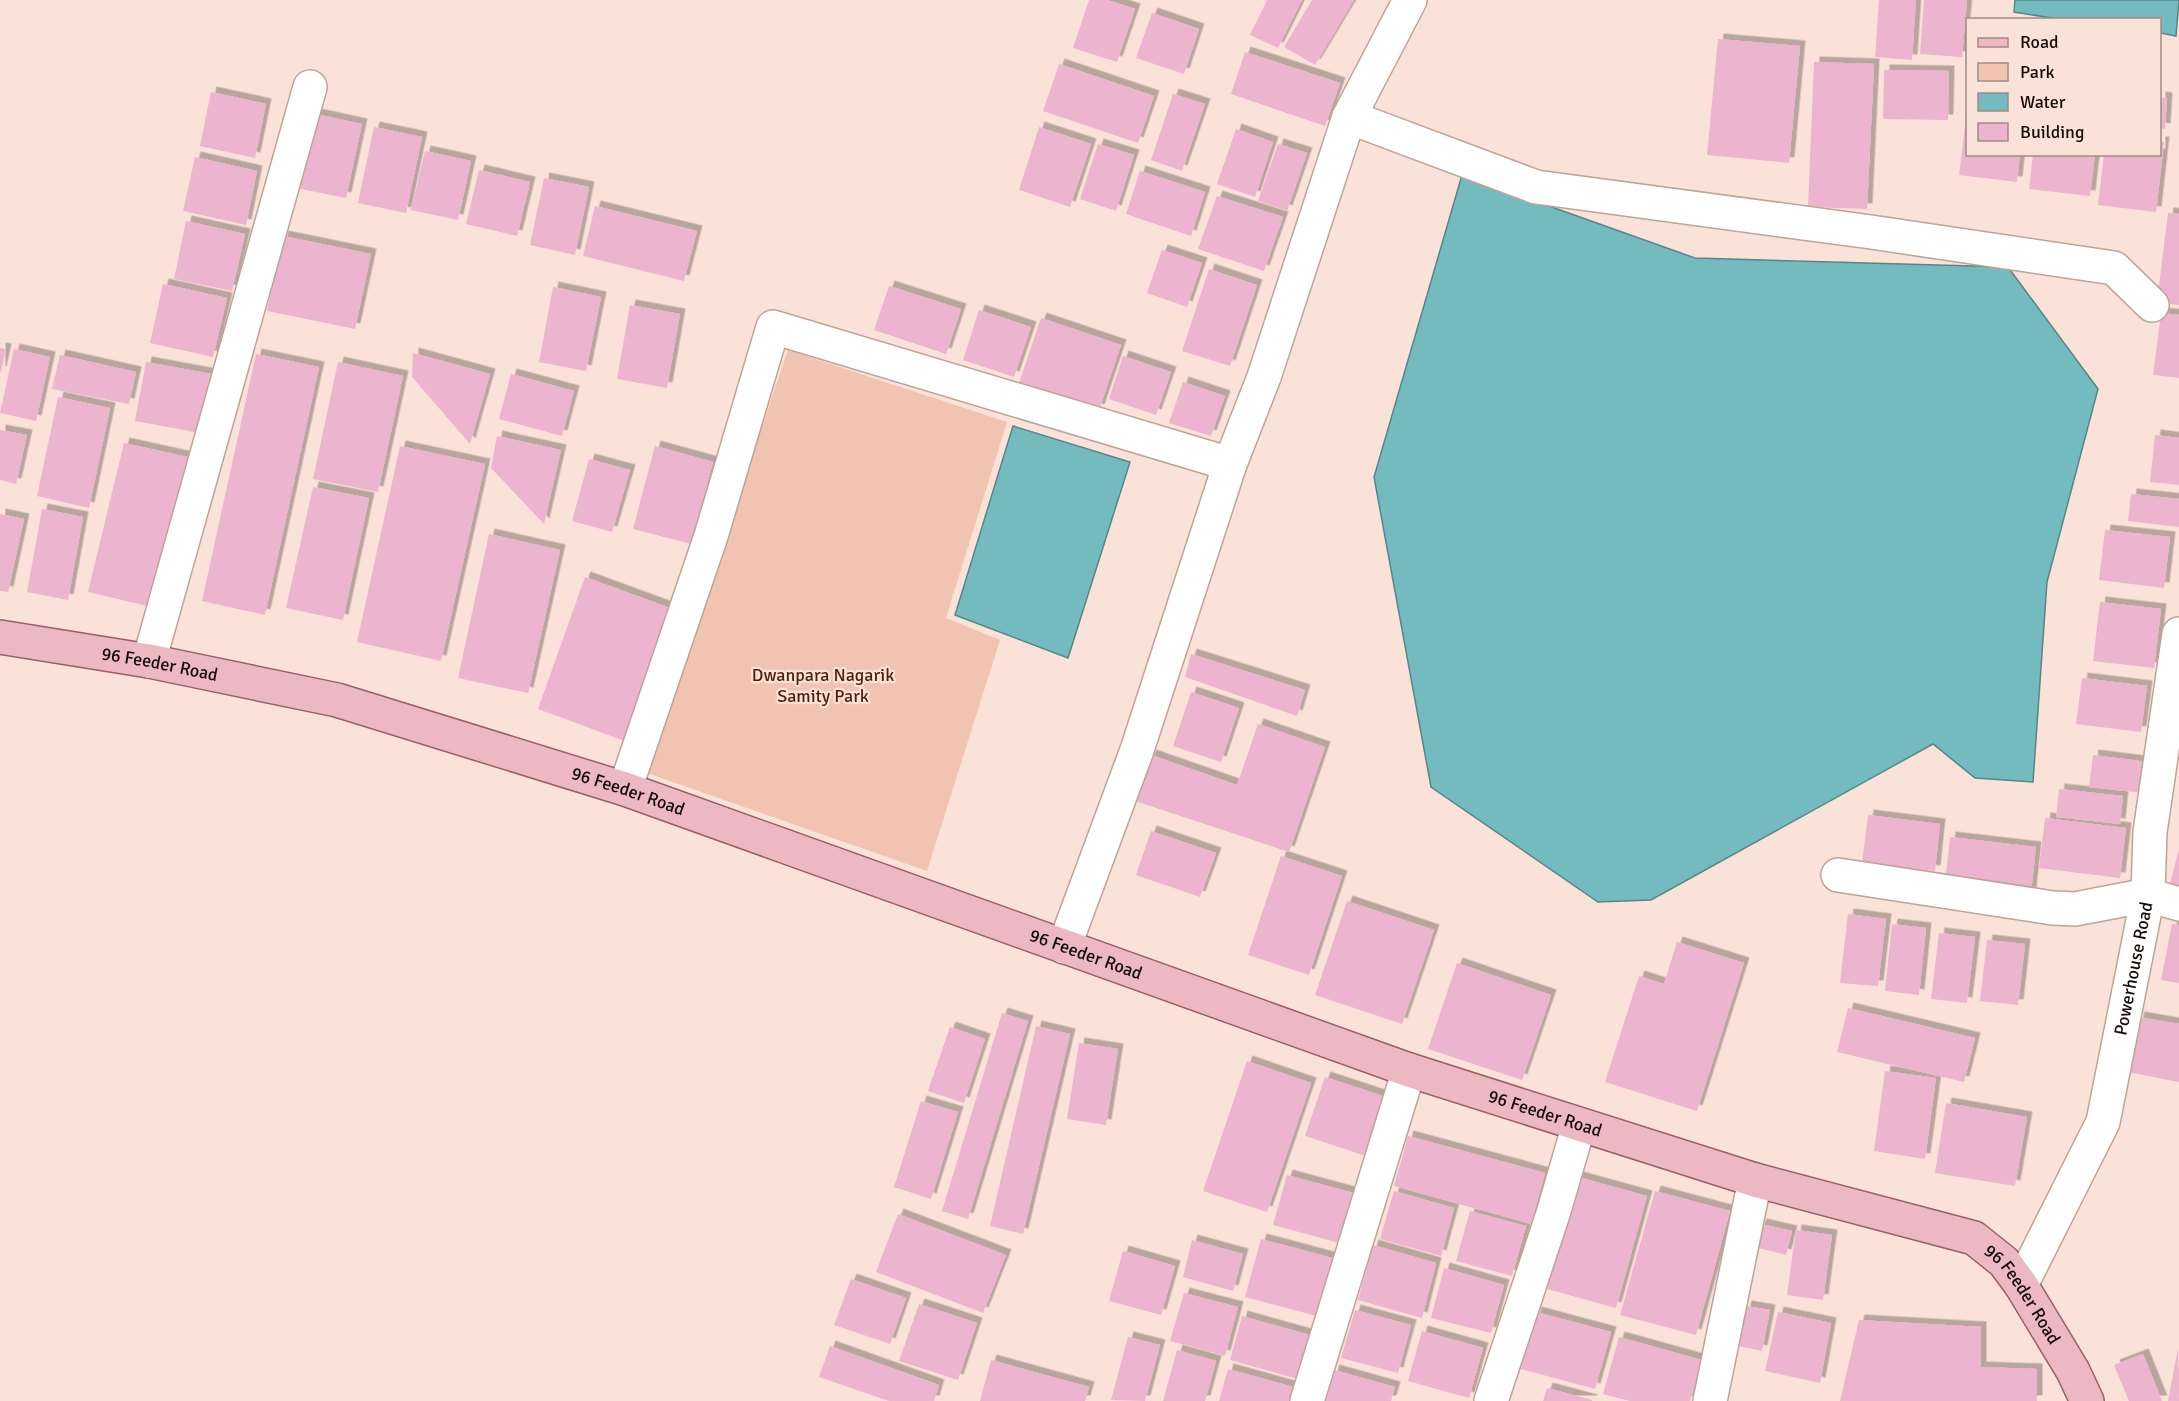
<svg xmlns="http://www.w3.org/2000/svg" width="2179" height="1401" viewBox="0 0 2179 1401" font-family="Signika,sans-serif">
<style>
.green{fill:#f1c4b1}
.water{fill:#73bbbe;stroke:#578687;stroke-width:1.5}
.building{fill:#ecb4ce;filter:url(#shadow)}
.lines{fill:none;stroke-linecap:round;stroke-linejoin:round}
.minor-casing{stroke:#bfa397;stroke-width:36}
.major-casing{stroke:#995f66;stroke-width:36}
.minor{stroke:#fff;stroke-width:33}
.major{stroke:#ecb9c2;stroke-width:33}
.labels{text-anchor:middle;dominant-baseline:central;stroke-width:4.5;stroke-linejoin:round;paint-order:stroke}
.street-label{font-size:18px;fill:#150c08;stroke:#fbe2d8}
.park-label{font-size:18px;fill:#501f05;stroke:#fbe2d8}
</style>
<defs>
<filter id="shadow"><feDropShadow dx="5.5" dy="-5.5" stdDeviation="0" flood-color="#0004"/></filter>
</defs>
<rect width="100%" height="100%" fill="#fbe2d8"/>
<path class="green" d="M788 350 1007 422 946 618 1000 640 927 871 644 772Z"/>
<path class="water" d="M2015 0H2179L2176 36 2160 33V20H2064L2014 12Z
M1462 175 1695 258 2008 267 2098 389 2047 582 2033 782 1975 778 1933 744 1651 900 1598 902 1431 787 1374 477Z
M1013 426 1130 462 1068 658 955 615Z"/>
<path class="building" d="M1089 0H1107L1135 9 1117 62 1073 48Z
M1267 0H1302L1278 48 1250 35Z
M1312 0H1354L1315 65 1284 47Z
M1879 0H1916L1912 60 1875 57Z
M1924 0H1967L1962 57 1920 54Z
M1152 13 1199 29 1184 74 1136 58Z
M1718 39 1800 46 1789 163 1707 155Z
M1245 52 1340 83 1325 126 1231 94Z
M1814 62 1874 64 1867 209 1808 207Z
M1059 64 1154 96 1138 143 1043 111Z
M1884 70 1949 71 1948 120 1883 119Z
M211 92 266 104 255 158 200 146Z
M1173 94 1205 104 1182 171 1151 160Z
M2160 97 2167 98 2165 129 2160 128Z
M311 113 362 124 346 198 296 188Z
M1966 118 1968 154H2020L2017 182 1959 175Z
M374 127 422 137 406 213 358 203Z
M1039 127 1091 144 1070 207 1019 190Z
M1236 129 1273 142 1255 197 1217 184Z
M2160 142H2164L2156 212 2098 205 2104 154H2160Z
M1098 144 1134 155 1116 211 1080 199Z
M1278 144 1307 153 1287 211 1258 201Z
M425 151 471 161 458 220 411 210Z
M2033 154H2095L2090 196 2029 189Z
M195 157 257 171 246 225 183 211Z
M479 170 530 182 517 236 466 224Z
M1140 171 1205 192 1191 236 1126 214Z
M544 178 589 187 575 255 530 245Z
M1217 196 1283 217 1264 271 1198 249Z
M595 206 697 231 684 281 583 256Z
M2168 213 2179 214V305L2157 302Z
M186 221 245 234 232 291 174 279Z
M283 236 371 254 355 329 267 311Z
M1162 250 1202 263 1187 307 1147 293Z
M1209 269 1257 285 1230 366 1182 351Z
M163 284 227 298 213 357 150 343Z
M889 286 961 309 946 354 874 330Z
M553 287 601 297 586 371 539 362Z
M630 305 680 314 667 388 617 379Z
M979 310 1031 327 1014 377 963 360Z
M2161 313 2179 315V378L2153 375Z
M1041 318 1121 345 1099 410 1019 383Z
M0 348 6 349 1 372H0Z
M14 349 50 357 36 421 0 413Z
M413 353 490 374 470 444 412 377Z
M256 354 319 367 265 615 202 601Z
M60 355 136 372 129 404 52 389Z
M1123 356 1171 372 1156 415 1109 399Z
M146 362 217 375 206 434 135 421Z
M338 362 403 376 378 492 313 479Z
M511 374 574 391 562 436 499 419Z
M1183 382 1225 396 1211 436 1169 423Z
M58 397 110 408 89 508 37 496Z
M0 430 27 435 16 484 0 480Z
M2155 435 2179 438V485L2150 482Z
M497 436 561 450 544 524 491 468Z
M124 443 192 458 156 608 88 592Z
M400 446 485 464 441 661 357 642Z
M655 446 713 462 691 544 633 529Z
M589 459 630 470 612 532 572 521Z
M313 487 369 498 343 620 286 608Z
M2131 494 2179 499V527L2128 521Z
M42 509 83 517 68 600 27 592Z
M0 514 24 519 8 592 0 591Z
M2105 530 2170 537 2164 588 2099 580Z
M489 534 560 550 528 693 458 678Z
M585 577 678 611 630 743 538 709Z
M2100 602 2161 609 2154 668 2093 661Z
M1191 654 1305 690 1297 716 1185 677Z
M2082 678 2147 686 2141 732 2076 724Z
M1191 692 1239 708 1221 762 1173 746Z
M1258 724 1325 747 1289 852 1135 801 1151 755 1237 785Z
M2093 755 2148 762 2144 793 2089 787Z
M2059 789 2123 796 2120 824 2056 817Z
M1868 815 1940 824 1935 871 1862 863Z
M2045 818 2126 828 2120 878 2039 868Z
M1151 831 1216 853 1200 897 1136 875Z
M1950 837 2036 847 2031 893 1945 883Z
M2179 849V886L2170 884Z
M1281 856 1342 876 1309 975 1248 955Z
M1347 901 1434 930 1402 1024 1315 995Z
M1848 914 1886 919 1878 986 1840 983Z
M1892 924 1926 928 1919 995 1885 991Z
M2172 924 2179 925V983L2161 980Z
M1939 933 1975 937 1967 1003 1931 999Z
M1987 940 2025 944 2018 1005 1980 1001Z
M1677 942 1744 963 1697 1111 1605 1082 1639 976 1664 984Z
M1457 963 1551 995 1522 1080 1428 1049Z
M1848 1008 1975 1038 1964 1082 1837 1052Z
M1002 1013 1028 1021 968 1219 942 1211Z
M2139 1017 2179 1024V1082L2128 1072Z
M1036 1026 1070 1034 1023 1234 990 1226Z
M950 1027 985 1039 964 1103 928 1091Z
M1079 1043 1118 1049 1106 1125 1067 1119Z
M1247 1061 1311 1083 1267 1212 1203 1191Z
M1885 1071 1936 1078 1925 1159 1874 1151Z
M1325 1077 1392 1099 1372 1158 1305 1136Z
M921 1101 958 1112 931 1199 894 1187Z
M1946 1103 2027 1117 2015 1186 1935 1173Z
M1408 1136 1545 1173 1531 1224 1394 1186Z
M1287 1175 1361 1195 1347 1245 1273 1225Z
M1578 1177 1647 1196 1616 1308 1547 1289Z
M1394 1191 1454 1208 1441 1256 1380 1239Z
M1655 1191 1730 1211 1696 1335 1620 1315Z
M1470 1211 1526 1226 1512 1276 1456 1261Z
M898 1214 1006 1255 983 1313 876 1272Z
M1761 1224 1792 1231 1786 1255 1754 1247Z
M1796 1230 1832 1235 1823 1300 1787 1295Z
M1261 1239 1340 1260 1324 1318 1245 1297Z
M1192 1240 1243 1254 1233 1291 1183 1277Z
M1373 1245 1436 1263 1422 1318 1358 1300Z
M1123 1251 1175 1266 1161 1315 1109 1301Z
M1444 1268 1504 1285 1491 1333 1431 1318Z
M851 1279 906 1298 890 1344 834 1325Z
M1184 1293 1238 1307 1225 1356 1170 1341Z
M919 1304 977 1323 958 1380 899 1361Z
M1746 1306 1770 1310 1762 1351 1738 1346Z
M1355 1310 1411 1325 1398 1373 1341 1358Z
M1536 1312 1611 1332 1595 1389 1521 1369Z
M1778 1312 1831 1323 1820 1383 1765 1371Z
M1242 1316 1317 1337 1305 1381 1230 1360Z
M1859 1320 1981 1327V1367L2037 1369V1401H1840Z
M1422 1331 1483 1348 1469 1398 1408 1381Z
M1128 1337 1160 1345 1145 1401 1111 1400Z
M1619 1337 1702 1360 1690 1401H1630L1603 1394Z
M830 1346 939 1385 934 1401H889L819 1377Z
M2178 1348 2179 1401H2168Z
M1177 1350 1216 1361 1205 1401H1163Z
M2143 1354 2162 1401H2129L2114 1365Z
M991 1360 1089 1387 1085 1401H980Z
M1228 1369 1297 1388 1293 1401H1219Z
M1334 1370 1395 1387 1391 1401H1325Z
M1547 1388 1592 1400V1401H1543Z"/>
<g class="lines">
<defs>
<g id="minor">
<path d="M1349 117 1536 187 1871 232 2114 268 2152 305"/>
<path d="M149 661 310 87"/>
<path d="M625 789 711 536 773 327 1230 464"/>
<path d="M1838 875 2053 908 2075 909 2148 895 2179 904"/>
<path d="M1064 947 1137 750 1230 464 1264 377 1349 117 1410 0"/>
<path id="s1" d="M2021 1285 2103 1122 2148 895 2150 832 2179 634"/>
<path d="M1307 1401 1409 1070"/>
<path d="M1491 1401 1553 1214 1579 1125"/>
<path d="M1710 1401 1755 1180"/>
</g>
<g id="major">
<path id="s2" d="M0 637 149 661 337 700 625 789 1409 1070 1755 1180 1974 1238 2004 1262 2021 1285 2073 1371 2087 1401"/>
</g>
</defs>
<use href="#minor" class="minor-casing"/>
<use href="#major" class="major-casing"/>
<use href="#minor" class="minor"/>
<use href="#major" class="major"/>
</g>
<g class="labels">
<g class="street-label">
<text stroke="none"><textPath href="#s2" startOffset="162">96 Feeder Road</textPath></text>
<text stroke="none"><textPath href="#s2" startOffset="648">96 Feeder Road</textPath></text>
<text stroke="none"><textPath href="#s2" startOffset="1134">96 Feeder Road</textPath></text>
<text stroke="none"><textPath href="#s1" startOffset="339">Powerhouse Road</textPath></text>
<text stroke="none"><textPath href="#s2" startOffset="1620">96 Feeder Road</textPath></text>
<text stroke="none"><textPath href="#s2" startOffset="2142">96 Feeder Road</textPath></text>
</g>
<g class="park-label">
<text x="823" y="675">Dwanpara Nagarik<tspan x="823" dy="21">Samity Park</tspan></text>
</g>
</g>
<rect x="1966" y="18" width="195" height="138" fill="#fbe2d8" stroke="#9f8c85" stroke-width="1.5"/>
<rect x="1978" y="38" width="30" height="9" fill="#ecb9c2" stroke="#9f8c85" stroke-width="1.5"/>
<text x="2020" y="48" font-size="18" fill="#150c08">Road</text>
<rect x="1978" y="63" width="30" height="18" fill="#f1c4b1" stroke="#9f8c85" stroke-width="1.5"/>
<text x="2020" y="78" font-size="18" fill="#150c08">Park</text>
<rect x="1978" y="93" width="30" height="18" fill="#73bbbe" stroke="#9f8c85" stroke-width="1.5"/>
<text x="2020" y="108" font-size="18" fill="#150c08">Water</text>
<rect x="1978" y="123" width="30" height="18" fill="#ecb4ce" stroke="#9f8c85" stroke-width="1.5"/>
<text x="2020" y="138" font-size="18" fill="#150c08">Building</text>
</svg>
